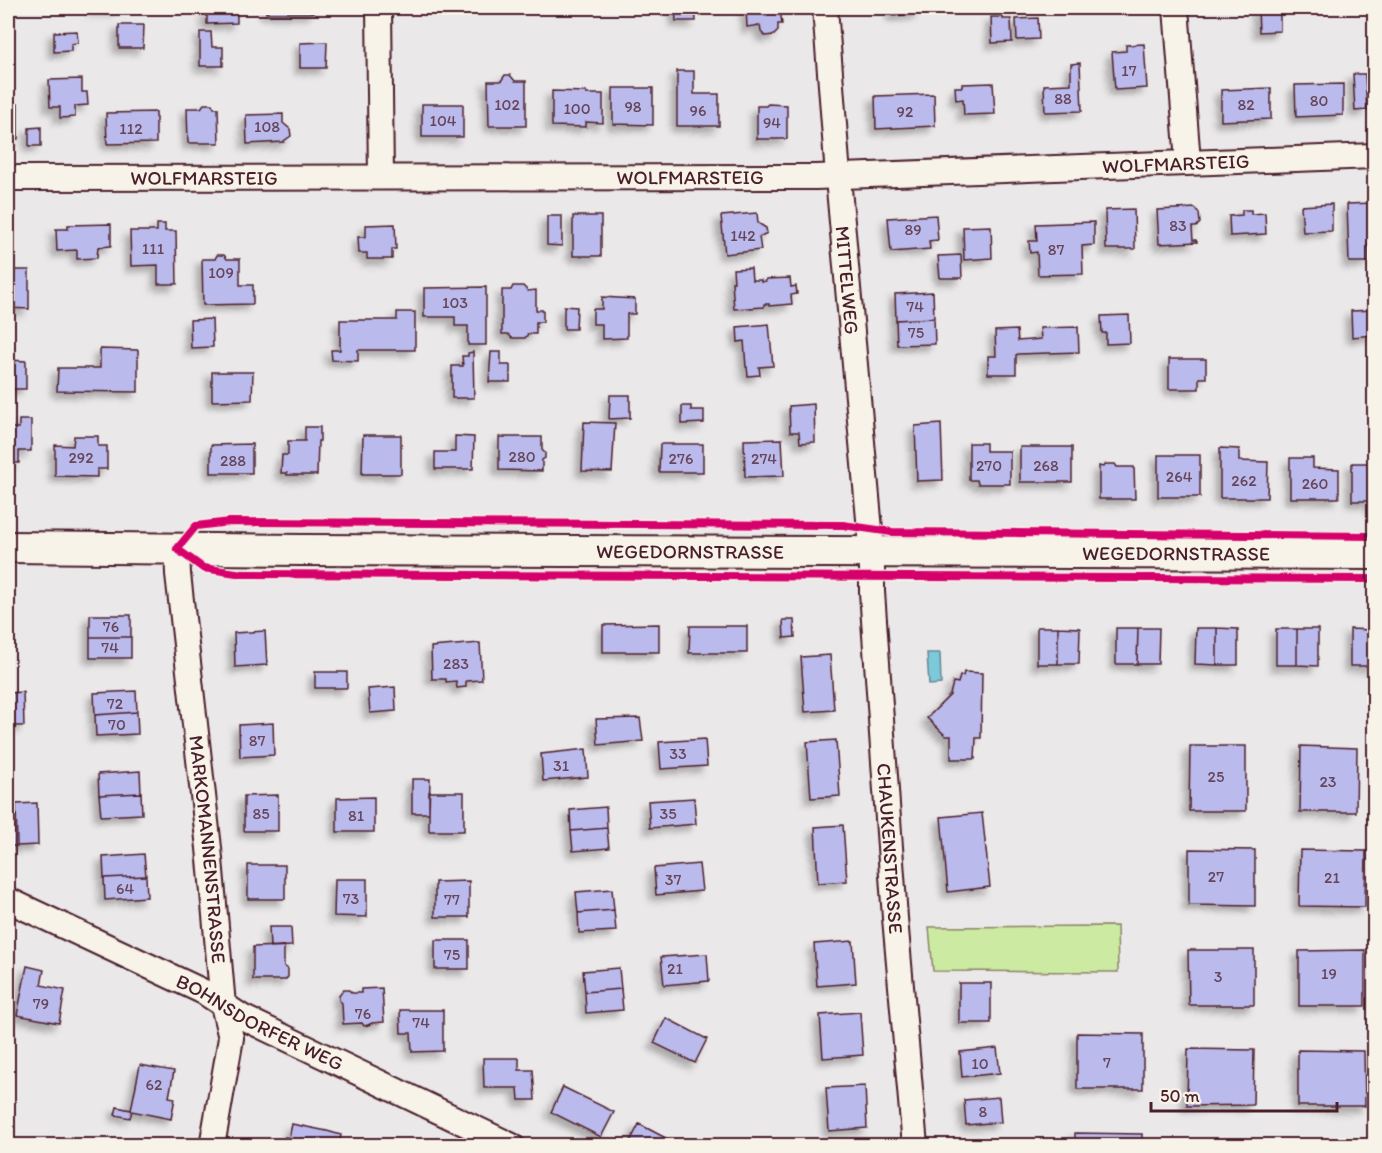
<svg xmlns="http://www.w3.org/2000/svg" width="1382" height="1153" viewBox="0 0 1382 1153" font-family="Itim,sans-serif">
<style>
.green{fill:#cceaa2;stroke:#8b8466;stroke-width:1.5}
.water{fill:#7ccad9;stroke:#688693;stroke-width:1.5}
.building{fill:#bbbaec;stroke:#4a1f2b;stroke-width:1.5;filter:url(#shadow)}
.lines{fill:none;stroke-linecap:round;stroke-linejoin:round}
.minor-casing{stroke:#4a1f2b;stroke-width:28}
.tertiary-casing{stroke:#4a1f2b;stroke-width:34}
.minor{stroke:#f7f3e8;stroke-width:24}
.tertiary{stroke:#f7f3e8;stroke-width:30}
.cycleway-casing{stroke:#f7f3e8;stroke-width:11}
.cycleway{stroke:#d6006c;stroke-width:8}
.labels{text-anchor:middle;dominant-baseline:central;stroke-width:4.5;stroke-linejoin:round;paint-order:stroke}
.number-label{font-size:16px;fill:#66465b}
.street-label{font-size:20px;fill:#4a1f2b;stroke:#f7f3e8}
</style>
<defs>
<filter id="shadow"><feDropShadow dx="-5.5" dy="5.5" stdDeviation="3" flood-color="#0004"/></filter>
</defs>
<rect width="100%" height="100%" fill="#ebe8e9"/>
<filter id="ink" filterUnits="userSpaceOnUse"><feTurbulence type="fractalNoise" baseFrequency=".0167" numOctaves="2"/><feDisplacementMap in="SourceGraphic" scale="12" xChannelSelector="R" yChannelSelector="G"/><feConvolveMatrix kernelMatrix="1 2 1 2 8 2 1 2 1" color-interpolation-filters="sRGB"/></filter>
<g filter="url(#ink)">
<path class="green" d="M1117 926 1118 972 933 971 929 927Z"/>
<path class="water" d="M927 653H940L941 684 929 685Z"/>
<path class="building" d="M94 8H119V10H94Z
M266 8H318L314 10V13H266Z
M675 8H695L696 21H676Z
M746 8H786H780L782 24H778V31L774 35 765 36 761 32 760 25 747 27Z
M892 8H919L920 13 893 16Z
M1258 8H1280V31L1259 32Z
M207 11H237V23L207 24Z
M991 17H1003V19H1011L1012 42 992 43Z
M1038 18 1039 39 1017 40 1016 19Z
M119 25H144L143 48H119Z
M77 31 78 43 71 44V51L54 52V32Z
M200 32H211L212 47H223V66H200Z
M327 42 326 68H300V43Z
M1144 44 1147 88 1115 90 1112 52 1126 51V45Z
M1080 63 1082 111 1045 112 1044 85 1071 84V64Z
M677 71H694V94H719V126H677Z
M1353 74H1365L1367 110 1355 111Z
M505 75H510L515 81H526V126H489L488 81H501Z
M82 79V92H87L88 105 75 106V117L60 118V107H50L49 80Z
M993 83 995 114 964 115 963 99 956 100 955 87H962V84Z
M1343 84V115L1296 117 1295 85Z
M613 88H653V125L613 124Z
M1271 88V119L1221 121V90Z
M552 91 586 92V94H603V123L586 122V127L552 126Z
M934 94 935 126 876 129 875 96Z
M8 104H18V139H8Z
M204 104H212L214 108H218L219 143H188L187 108H201Z
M422 104H463V137H422Z
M768 104 787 105V139H757V106H766Z
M156 112V143L107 144 106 113Z
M283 114V123L290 129 291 136 284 141V142L247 144 246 115Z
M41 127V146H29V128Z
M1374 203V243H1368L1369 262H1349L1347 204Z
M1332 204V231L1303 232 1301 206Z
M1195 208 1199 213 1200 223 1196 227H1192L1193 240H1196L1197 242 1159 244 1157 210Z
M1134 209 1135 249H1106L1105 210Z
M1242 210H1251V214L1265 213 1266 234 1230 236 1229 216 1242 215Z
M757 213 758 223 766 228 767 233 759 237 761 250 725 254 721 216Z
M936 215 938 240 929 241 930 249 891 252 888 218Z
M547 216H562V246L547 245Z
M573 216H601V256H573Z
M1094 222V245L1082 246 1083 274 1038 275 1037 252 1030 253 1029 241H1037L1036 224Z
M111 224V246L98 247 97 258 77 259V250L57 251 56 229H68V225Z
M157 224H165V231H176L177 284H158V265L131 266 130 231H157Z
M395 224 396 249H392V259H367V253H359L358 237H366V225Z
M991 226 992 258 964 260 963 227Z
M217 255H224L227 259H240V285H253V304L203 305 202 259H215Z
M961 255 962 278H940L938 256Z
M8 262V270H29V309L8 308Z
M751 268 752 280H761V282L766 281V279L790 278 791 287 796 286 797 294 791 295 792 304 769 306V304H764V307L734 309 732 282H734L733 269Z
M513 286H523L528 291 536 290V310H543V322H536V334H528L525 338H512L508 334H502V290H511Z
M486 287V345H468V326H455V317H424V288Z
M933 292 934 318 896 320 895 294Z
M602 297 635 299V314H627V338L602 339V324H593V309H602Z
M564 306 577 307 576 329H564Z
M1374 310V335L1352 337 1351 311Z
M397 312H415V350H358V361L332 360 331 350H340V320H397Z
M1129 315 1130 343 1106 344V333H1102L1101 316Z
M934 318 935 344 897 345 896 320Z
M212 319 213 347 191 348 190 320Z
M769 324 773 366 759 367 760 375 748 376 747 367H746L744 341 738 342 737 327Z
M1078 327 1079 352 1018 354 1016 355V374H988V356H996L995 331 1017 330 1018 341 1041 339 1040 328Z
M100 349 138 350V392L57 391 58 368H100Z
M473 352 474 398H452V366H463L462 356H468V353Z
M491 352H501V365H510V382H489Z
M1169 359H1206V378H1199V389H1169Z
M8 360 26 361V389H9Z
M212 372H253L252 400 212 401Z
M610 395H630V418L609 419Z
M814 404 815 442 800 443 799 432H790L789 406Z
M682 406H691V410H704V423L682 424Z
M19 420H31V451H19V463H8V428H19Z
M584 422 615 423 612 472 582 471Z
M941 424 943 480 917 481 915 426Z
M305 427H320V441H318L317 475H287V473H281L282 455H288V441H305Z
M363 435H401V474H362Z
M74 436H98V446H107V469H97V477L55 476V445L73 446Z
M455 436 474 437 473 469H435V452H455Z
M499 437H542V450L545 453V458L542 460V471L499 470Z
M782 439 784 476 745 477 744 440Z
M969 443H986V451H1010V484H978L977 480H969Z
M252 444V473H211V445Z
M660 444H703V472H659Z
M1020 447H1072V482H1020Z
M1220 448 1239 449V461L1268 462 1267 498H1220Z
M1158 455H1200V497H1158Z
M1290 458H1313V468L1339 469V498H1290Z
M1352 463H1374V507H1371V501H1352Z
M1106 464H1115L1117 467H1134L1135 499H1099V466L1103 467Z
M90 615H131V637H90Z
M783 620H794L795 637 784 638Z
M659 624V652H603V625Z
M690 626H747V653H689Z
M1037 627H1058V664H1037Z
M1058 627 1080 628 1079 664H1058Z
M1116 628H1138L1137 664H1116Z
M1138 628H1159L1158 664H1137Z
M1196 628H1217V665L1195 664Z
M1217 628 1238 629V665H1217Z
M1276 629H1297V665H1276Z
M1297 629H1318V666L1297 665Z
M1350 629 1371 630V666H1350Z
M1371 630H1374V666H1371Z
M265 631 267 665 235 667 234 633Z
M90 637H131V658H90Z
M480 643 482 680 466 681V687L457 688 456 681 446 682V679H432L431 647Z
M830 655 834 710 805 712 801 657Z
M315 672H347V688H315Z
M964 672 982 673 981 738H976L975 759H951V736H946L927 718 950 695 953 682 958 683 960 676H963Z
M395 687 396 711 370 713 368 689Z
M136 691 137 712 95 715 94 693Z
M23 692 24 726H8V693Z
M137 712 138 734 96 736 95 715Z
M640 718 643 741 598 745 596 719Z
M273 723 274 755 240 757 239 725Z
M705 739 707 766 661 769 659 742Z
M836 740 840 796 811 798 807 742Z
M1190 746H1246V811H1189Z
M1301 746 1357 748 1356 812H1300Z
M586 749 588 777 543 781 541 754Z
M140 771 141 793 99 795 98 774Z
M412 779H430L429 813H412Z
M429 792H464V831H429Z
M141 793 142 814 101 816 99 795Z
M278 795V831H244V796Z
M374 797V832H337V798Z
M694 798 696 824 650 828 648 801Z
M37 803 38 845 17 846 16 804Z
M8 804H16L17 846H8Z
M606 807 607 828 571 831 570 810Z
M982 813 990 887 948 892 941 817Z
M843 825 847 881 818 883 815 827Z
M607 828 609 848 573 851 571 831Z
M1189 849 1255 850V906L1189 905Z
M1300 850 1366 851 1365 907 1299 906Z
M144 854 146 876 104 878 103 857Z
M699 864 702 891 656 895 654 868Z
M248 865H285V899H248Z
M146 876 147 897 105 900 104 878Z
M335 879H367V917L334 916Z
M469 881V917H435V882Z
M612 889 614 910 578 913 576 892Z
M614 910 616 931 579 933 578 913Z
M269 927H291L292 946 270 947Z
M435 940H469V969H435Z
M853 941 856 983 817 986 814 944Z
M284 946V966L288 969V977L285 980H253V947Z
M1188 950H1254V1005H1189Z
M1365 950V1006H1299V951Z
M707 954 709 981 664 985 661 957Z
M27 966 44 970 41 985 65 990 59 1023 17 1015Z
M619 968 621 989 585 992 583 971Z
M959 983H991V1023H959Z
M382 988 384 1022 372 1023 368 1025 364 1026 362 1023 343 1024 342 1003 339 1000V996L343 990H349L352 993H361V989Z
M621 989 623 1010 586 1013 585 992Z
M400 1010H443V1051L412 1052 411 1033H401Z
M860 1012 863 1055 823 1058 820 1015Z
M666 1018 707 1039 695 1063 654 1043Z
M1077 1033 1143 1034V1089H1077Z
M997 1048 1000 1073 962 1077 960 1052Z
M1188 1049 1254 1050 1253 1105 1187 1106Z
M1298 1050 1364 1051 1365 1106H1298Z
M483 1058H519V1070H533L535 1100H519L518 1088H484Z
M140 1065 174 1071 169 1097 175 1098 171 1119 132 1111 130 1118 115 1115 117 1107 131 1110Z
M865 1086 867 1128 829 1131 826 1088Z
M563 1087 614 1112 601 1137 551 1112Z
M999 1097 1001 1122 966 1125 964 1100Z
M292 1124 327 1131 341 1135 339 1146H284L285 1137 289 1138Z
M639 1124 681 1146H628Z
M1075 1133 1142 1134V1146H1075Z"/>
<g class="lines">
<defs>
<g id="minor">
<path d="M379 8 381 177"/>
<path id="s1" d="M825 8 839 189 872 552V592L895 918 915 1146"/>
<path d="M1176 8 1188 162"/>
<path id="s2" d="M8 178 816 177 1374 156"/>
<path id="s3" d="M177 549 178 574 209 848 223 1005 231 1038 212 1146"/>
<path id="s4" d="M8 900 204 992 242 1017 512 1146"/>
</g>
<g id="tertiary">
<path id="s5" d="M8 547 302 550 1374 554"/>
</g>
</defs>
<use href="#minor" class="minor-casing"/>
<use href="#tertiary" class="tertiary-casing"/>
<use href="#minor" class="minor"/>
<use href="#tertiary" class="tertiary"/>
<defs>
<path id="cycleway" d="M1374 536 892 532 843 525 230 522 196 526 177 549 203 568 243 574 1374 579"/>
</defs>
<use href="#cycleway" class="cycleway-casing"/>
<use href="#cycleway" class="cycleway"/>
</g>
</g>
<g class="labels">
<g class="number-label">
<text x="1129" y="70">17</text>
<text x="1063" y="98">88</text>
<text x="1319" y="100">80</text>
<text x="507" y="104">102</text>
<text x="1246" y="104">82</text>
<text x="633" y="106">98</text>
<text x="577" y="108">100</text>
<text x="698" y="110">96</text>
<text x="905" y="111">92</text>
<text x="443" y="120">104</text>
<text x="772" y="122">94</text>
<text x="267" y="126">108</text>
<text x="131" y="128">112</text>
<text x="1178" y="225">83</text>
<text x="913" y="229">89</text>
<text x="743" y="235">142</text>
<text x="153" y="248">111</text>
<text x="1056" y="249">87</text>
<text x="221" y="272">109</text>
<text x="455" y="302">103</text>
<text x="915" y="306">74</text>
<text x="916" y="332">75</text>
<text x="522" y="456">280</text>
<text x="81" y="457">292</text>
<text x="681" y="458">276</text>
<text x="764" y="458">274</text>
<text x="233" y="460">288</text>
<text x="989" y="465">270</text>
<text x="1046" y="465">268</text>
<text x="1179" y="476">264</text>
<text x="1244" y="480">262</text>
<text x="1315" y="483">260</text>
<text x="111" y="626">76</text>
<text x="110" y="647">74</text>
<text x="456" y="663">283</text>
<text x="115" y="703">72</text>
<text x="117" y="724">70</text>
<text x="257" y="740">87</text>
<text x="678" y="753">33</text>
<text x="561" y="765">31</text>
<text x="1216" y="776">25</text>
<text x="1328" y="781">23</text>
<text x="261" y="813">85</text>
<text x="668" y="813">35</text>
<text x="356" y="815">81</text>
<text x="1216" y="876">27</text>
<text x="1332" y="877">21</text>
<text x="673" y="879">37</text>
<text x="125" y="888">64</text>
<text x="351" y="898">73</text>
<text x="452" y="899">77</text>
<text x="452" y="954">75</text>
<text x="675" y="968">21</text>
<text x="1329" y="973">19</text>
<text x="1218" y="976">3</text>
<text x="41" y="1003">79</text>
<text x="363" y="1013">76</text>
<text x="421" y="1022">74</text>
<text x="1107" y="1062">7</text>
<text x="980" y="1063">10</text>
<text x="154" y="1084">62</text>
<text x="983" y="1111">8</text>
</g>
<g class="street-label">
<text stroke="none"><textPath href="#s2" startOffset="1168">WOLFMARSTEIG</textPath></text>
<text stroke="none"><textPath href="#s2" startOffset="682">WOLFMARSTEIG</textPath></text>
<text stroke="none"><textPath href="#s2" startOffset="196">WOLFMARSTEIG</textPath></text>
<text stroke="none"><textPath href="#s1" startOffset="273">MITTELWEG</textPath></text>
<text stroke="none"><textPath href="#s5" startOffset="682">WEGEDORNSTRASSE</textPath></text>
<text stroke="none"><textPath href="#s5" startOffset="1168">WEGEDORNSTRASSE</textPath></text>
<text stroke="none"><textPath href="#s3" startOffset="302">MARKOMANNENSTRASSE</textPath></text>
<text stroke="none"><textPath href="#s1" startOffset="843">CHAUKENSTRASSE</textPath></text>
<text stroke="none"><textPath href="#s4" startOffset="280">BOHNSDORFER WEG</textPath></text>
</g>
</g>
<rect width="1382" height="1153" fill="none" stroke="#f7f3e8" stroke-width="30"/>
<rect x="15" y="15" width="1352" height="1123" fill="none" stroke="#4a1f2b" stroke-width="2" filter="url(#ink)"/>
<path d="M1151 1102v9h186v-9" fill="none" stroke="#4a1f2b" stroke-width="3"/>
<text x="1160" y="1102" font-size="18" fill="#4a1f2b" stroke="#f7f3e8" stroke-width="4.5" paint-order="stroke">50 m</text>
</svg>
